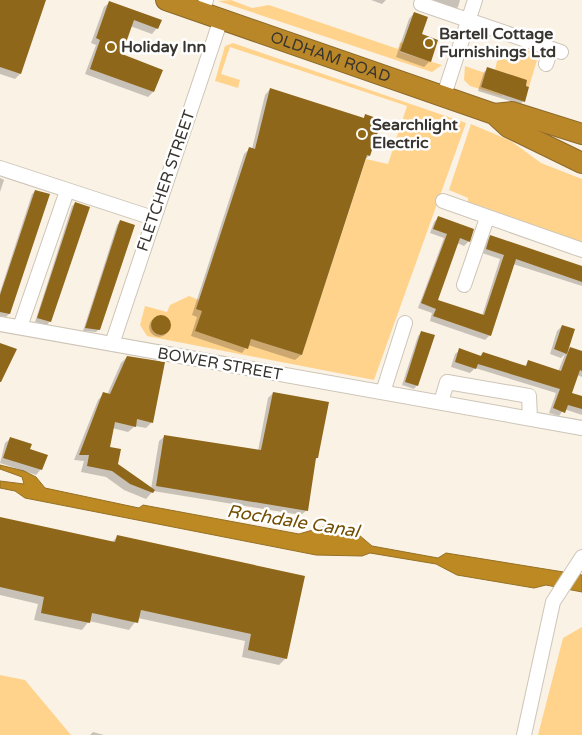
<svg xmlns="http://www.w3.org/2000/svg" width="582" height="735" viewBox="0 0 582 735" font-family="'Varela Round',sans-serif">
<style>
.green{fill:#ffd38c}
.water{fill:#bd8922;stroke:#957026}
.shadow{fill:#0003}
.building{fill:#8e671a}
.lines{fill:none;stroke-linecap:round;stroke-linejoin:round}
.minor-casing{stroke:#cdc5b8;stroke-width:16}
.highway-casing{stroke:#8c6a2b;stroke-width:22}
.minor{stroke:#fff;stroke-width:14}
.highway{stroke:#b98728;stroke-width:20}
.poi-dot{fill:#936914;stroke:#fff;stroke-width:2}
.labels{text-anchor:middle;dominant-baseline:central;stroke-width:5;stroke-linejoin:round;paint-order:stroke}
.poi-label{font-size:16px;font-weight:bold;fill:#383530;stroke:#fff;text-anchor:start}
.street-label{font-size:16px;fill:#383530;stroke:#fff}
.water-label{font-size:18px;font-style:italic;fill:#714e00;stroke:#fff}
</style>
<rect width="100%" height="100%" fill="#fbf2e6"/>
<path class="green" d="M231 0 252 8 269 5 398 49 400 42 403 43 400 52 442 65 432 72 218 1Z
M233 43 466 123 374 380 147 336 140 325 145 306 167 312 170 305 189 296 199 300 196 309 202 311 196 331 248 348 251 339 302 355 366 159 388 164 407 106 230 47 221 74 240 80 238 88 215 81 225 46Z
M521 48 536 53 538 57 529 87 526 86 527 80 520 78 511 81 512 75 495 70 497 61 506 58 517 61Z
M465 66 485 73 481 87 502 95V96L470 86 464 80Z
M471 124 511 141 541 163 582 179V245L478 205 476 207 468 206V198L449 190Z
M582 627V735H538L563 638Z
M0 675 25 680 71 735H0Z"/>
<path class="water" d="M0 465 24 471 36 477 45 488 139 508 143 505 299 534 323 527 359 535 372 546 438 558 446 553 582 575V592L546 585 534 588 457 575 436 564 370 553 362 556 316 555 25 498 15 491 0 488V481L24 484 22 477 0 469Z"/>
<path class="shadow" d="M0 0H45L20 74 15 79 0 74Z
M371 0H386L382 4Z
M425 0H460L458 7 453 12Z
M110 2 157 28 152 34 130 26 120 55 153 92 148 97 85 74 96 45 91 43 104 7Z
M414 13 430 61 424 67 396 57 409 19Z
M487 69 524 101 520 104 478 91 484 72Z
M270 89 363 119 365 116 380 121 369 156 364 160 301 355 295 360 248 345 242 353 191 336 197 317 192 315 244 154 250 148 252 149 265 95Z
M0 178 4 180 0 192Z
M35 191 9 314 6 317 0 316V292L32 194Z
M75 203 50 321 47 325 35 322 72 206Z
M438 218 469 241 464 246 457 243 436 300 482 316 500 259 482 253 486 241 491 236 582 268V286L513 264 490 335 485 340 430 321 432 313 418 308 444 238 430 233 434 222Z
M120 221 99 329 96 332 83 331 117 225Z
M149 327a10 10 0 1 1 20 0a10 10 0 1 1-20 0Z
M562 326 566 352 570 348 582 352V377L577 375 570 394 582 398V415L564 409 559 416 549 413 556 393 475 368 470 373 451 367 455 354 460 350 480 356 483 353 524 367 529 362 558 372 565 354 561 358 550 354 557 331Z
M422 332 417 385 414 389 402 385 418 336Z
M127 357 152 422 146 428 135 426 128 432 112 428 109 448 117 465 151 489 159 441 165 436 258 451 268 398 273 393 317 458 314 460 307 510 301 515 153 491 146 499 124 490 106 477 81 472 84 461 74 460 98 400 104 393 107 395 121 363Z
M11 438 28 450 41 469 36 475 0 463 5 443Z
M0 519 111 543 117 537 286 658 279 665 242 657 245 641 138 618 129 630 89 621 82 630 34 620 38 604 0 595Z
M93 732 104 735H90Z"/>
<path class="building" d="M0 0H46L21 74 0 67Z
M109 1 162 20 158 29 134 20 122 54 163 70 154 92 90 69 100 40 96 38Z
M414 12 428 17 422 34 438 40 431 62 400 51Z
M487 67 527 80 526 86 529 87 525 102 481 87Z
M270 88 364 118 365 114 382 120 370 156 367 155 302 355 251 339 248 349 195 331 202 311 196 309 249 147 255 149Z
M35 190 50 194 10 314 0 312V295Z
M75 202 90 207 51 322 37 318Z
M438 216 474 229 470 242 460 238 438 300 484 315 504 255 486 249 490 235 582 266V282L516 259 491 336 433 316 436 309 421 303 447 234 433 229Z
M120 220 135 225 100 330 85 328Z
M151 325a10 10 0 1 1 20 0a10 10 0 1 1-20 0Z
M562 325 575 329 567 354 554 349Z
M421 331 435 335 418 386 405 382Z
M0 343 17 349 1 382H0Z
M570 347 582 351V371L580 370 572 393 582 396V409L568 405 565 413 553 408 560 389 478 364 476 369 455 362 459 348 481 356 483 352 526 366 528 360 561 371Z
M127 356 165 362 153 423 137 419 136 427 115 422 110 447 121 449 118 464 155 490 153 493 130 484 112 471 87 466 89 455H79L103 392 110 394Z
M273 392 329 402 318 458H316L308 511 156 486 164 435 261 450Z
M10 437 32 444 30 449 48 455 42 470 3 458Z
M0 517 115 542 117 535 305 576 287 659 248 650 251 634 141 610 138 623 92 613 90 623 41 613 44 597 0 587Z"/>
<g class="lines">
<defs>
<path id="minor" d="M421 4 561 52
M202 12 206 0
M546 64 551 49
M444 95 475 0
M0 168 153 218
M443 201 582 250
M464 285 487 218
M0 324 582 428
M20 327 67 191
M112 344 221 19
M383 392 405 323
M441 402 447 382 529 396 530 418
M524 735 553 602 582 557"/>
<g id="highway">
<path id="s1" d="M166 0 494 114 508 127 582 163"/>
<path d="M494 114 512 112 582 134"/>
</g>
</defs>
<use href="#minor" class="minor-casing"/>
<use href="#highway" class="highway-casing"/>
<use href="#minor" class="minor"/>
<use href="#highway" class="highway"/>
</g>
<g class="poi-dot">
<circle cx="429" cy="43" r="5"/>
<circle cx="111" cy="47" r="5"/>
<circle cx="362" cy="134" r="5"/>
</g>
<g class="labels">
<g class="poi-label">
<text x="439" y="34">Bartell Cottage<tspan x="439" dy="18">Furnishings Ltd</tspan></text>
<text x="121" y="47">Holiday Inn</text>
<text x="372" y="125">Searchlight<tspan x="372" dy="18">Electric</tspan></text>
</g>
<g class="street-label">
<text stroke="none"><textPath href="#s1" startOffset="174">OLDHAM ROAD</textPath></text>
<text transform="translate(166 181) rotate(-71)">FLETCHER STREET</text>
<text transform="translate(220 364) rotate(10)">BOWER STREET</text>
</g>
<g class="water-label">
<text transform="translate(293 521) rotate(9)">Rochdale Canal</text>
</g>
</g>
</svg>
